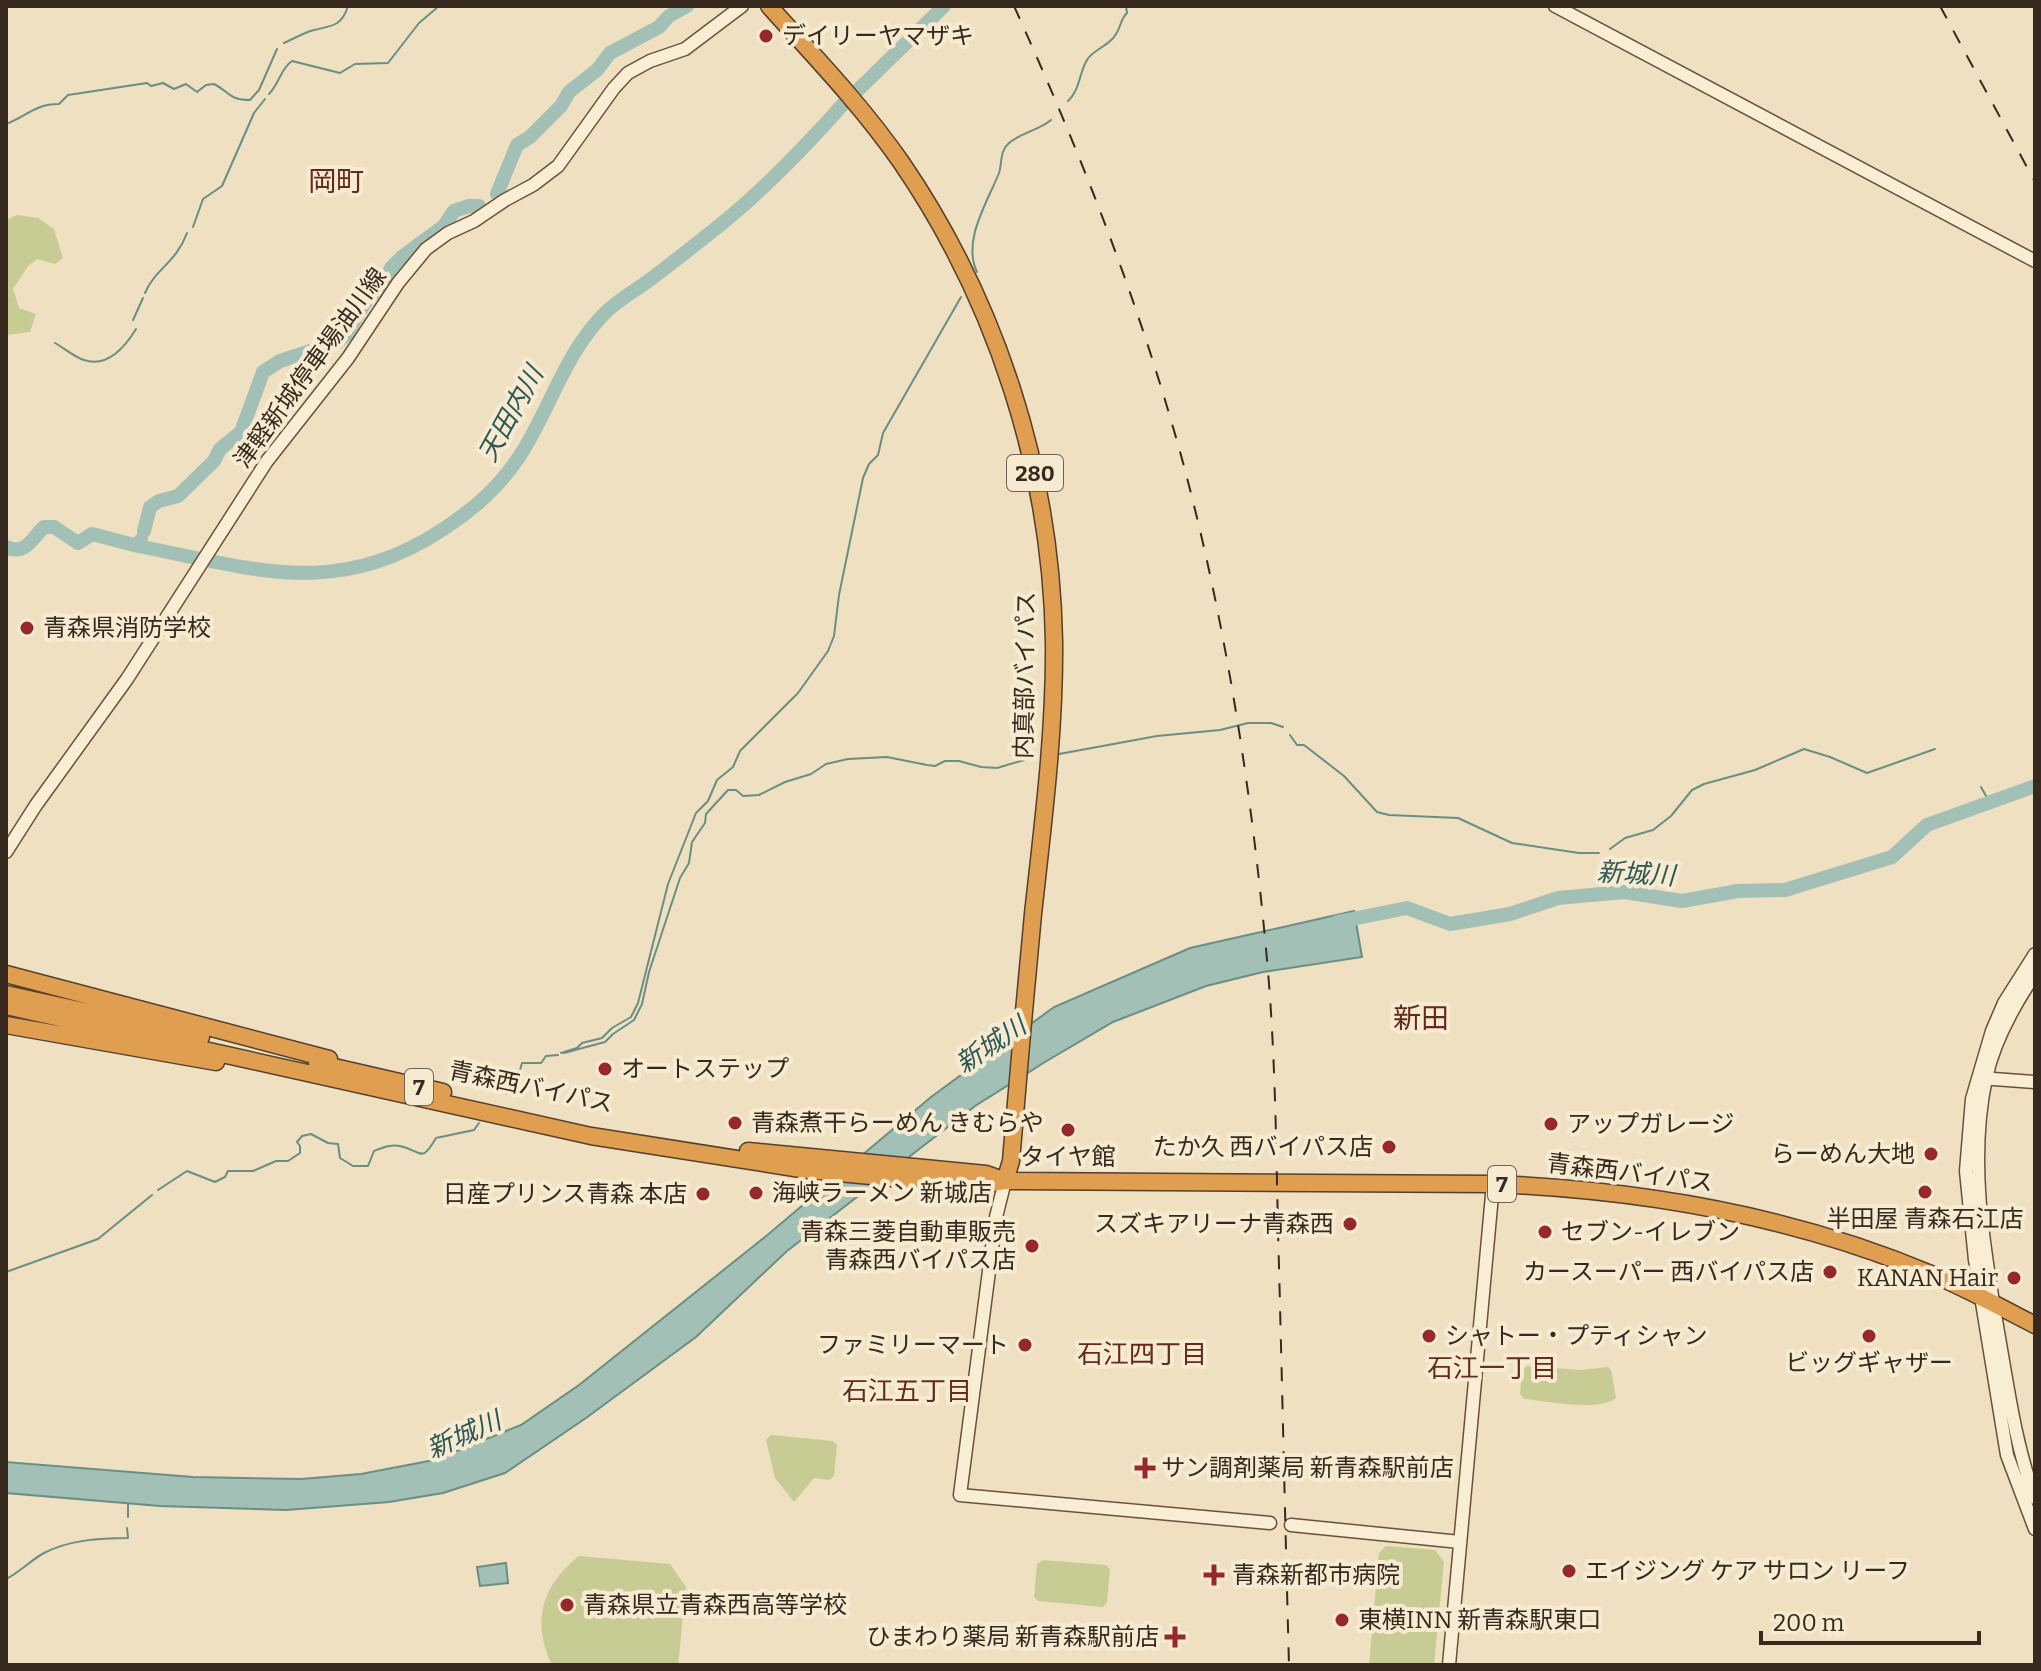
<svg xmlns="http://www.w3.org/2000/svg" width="2041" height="1671" viewBox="0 0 2041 1671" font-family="Bitter,'Noto Sans JP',serif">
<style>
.green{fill:#c7cc95}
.water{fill:#a3c0b7;stroke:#6a8e85;stroke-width:2}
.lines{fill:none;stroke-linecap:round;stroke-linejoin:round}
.stream{stroke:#6a8e85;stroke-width:2}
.river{stroke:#a3c0b7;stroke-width:14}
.secondary-casing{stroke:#69523b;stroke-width:15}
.highway-casing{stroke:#553f2d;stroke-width:19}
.secondary{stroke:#f9edd4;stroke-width:12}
.highway{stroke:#df9e50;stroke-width:16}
.rail{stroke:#37291d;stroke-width:2;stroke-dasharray:14 14;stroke-linecap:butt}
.poi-dot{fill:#97282a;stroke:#f6ead0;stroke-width:3}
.labels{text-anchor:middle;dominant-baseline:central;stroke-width:8;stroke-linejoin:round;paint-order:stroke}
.shield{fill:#f6ead0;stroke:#706353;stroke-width:2}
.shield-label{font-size:22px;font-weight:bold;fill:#37291d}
.poi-label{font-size:24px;fill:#37291d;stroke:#f6ead0;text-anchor:start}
.street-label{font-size:24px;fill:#37291d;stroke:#f6ead0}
.water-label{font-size:26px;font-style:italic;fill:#2c5754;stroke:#f6ead0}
.neighbourhood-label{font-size:26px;fill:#642a1c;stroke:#f6ead0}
.quarter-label{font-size:28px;fill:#642a1c;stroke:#f6ead0}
</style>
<rect width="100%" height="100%" fill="#eee0c1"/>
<path class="green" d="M17 215 38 218 54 229 63 258 55 264 37 259 28 266 13 289 19 308 36 314 30 332 6 335V220Z
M1527 1366 1580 1370 1608 1367 1611 1370 1616 1398C1598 1412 1547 1401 1524 1399L1520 1394 1522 1370Z
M771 1435 833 1441 837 1445 834 1476 829 1480 814 1478 794 1502 775 1478 766 1440Z
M1386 1546 1435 1550 1444 1562 1434 1665H1369L1379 1553Z
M579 1556 670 1564 686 1587 678 1665H552C531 1622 542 1585 579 1556Z
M1043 1560 1106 1565 1110 1569 1107 1603 1103 1607 1038 1601 1034 1597 1037 1564Z"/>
<path class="water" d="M1354 911 1362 957 1263 972 1206 986 1113 1022 1045 1062 975 1106 787 1251 696 1337 586 1418 505 1473 443 1493 389 1502 286 1510 160 1506 6 1493V1462L193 1477 301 1479 361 1474 434 1460 521 1425 579 1385 765 1237 931 1097 1054 1007 1190 948Z
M506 1563 508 1583 480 1586 477 1567Z"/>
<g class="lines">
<path class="stream" d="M284 43C293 39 303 33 314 30 332 26 342 26 348 6
M269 94C279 84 281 68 292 61L340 73 355 64 388 63 419 23 439 6
M1068 101C1080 90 1079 73 1087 60 1093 49 1110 46 1116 34 1121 27 1120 20 1127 13L1126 6
M6 124C27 116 35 104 59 104L68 95 147 83 151 86 163 83 174 89 186 84 197 92 206 85 214 84C230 92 229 100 250 100L259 90 277 49
M193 227 203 199 222 186 254 113 265 99
M977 272C962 241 987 203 999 173 1002 164 1000 151 1008 144 1019 133 1038 131 1051 120
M145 293C155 269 176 263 187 233
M133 320 143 298
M55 343C64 348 74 357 84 360 108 368 125 347 136 329
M1290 735 1297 745H1304L1344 776 1377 812 1389 815 1458 818 1512 843 1579 853H1599
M1059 754 1157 736 1220 730 1248 723H1271L1283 727
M1981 787 1990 803
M1610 849 1625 838 1653 830 1671 816 1692 790 1704 784 1755 770 1804 749 1830 757 1867 773 1935 749
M561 1053 577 1048 582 1043 602 1038 612 1028 631 1017 638 1003 668 884 696 813 708 801 717 780 733 767 740 751 798 693 828 651 834 636 839 595 863 478 869 464 878 455 883 433 961 297
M564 1053 605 1042 613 1034 634 1020 642 1004 649 972 680 878 689 863 692 842 705 823 706 814 728 790H736L743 796 759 795 785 782 811 774 826 764 848 759 887 757 927 765 935 766 945 761H959L981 767 997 768 1024 760
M506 1094 515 1088 522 1063H541L546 1056 558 1055
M158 1190 187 1171 215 1182 225 1177 228 1171H253L276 1161H288L300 1153V1146L297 1142 302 1136 311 1134 328 1143 338 1144 340 1158 353 1166H368L374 1151C382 1148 391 1144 400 1146 422 1151 421 1164 436 1138L474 1130 479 1123
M6 1272 98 1239 152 1195
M128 1517V1503
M6 1579C20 1572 31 1560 44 1553 69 1540 100 1538 128 1538L127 1528"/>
<path class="river" d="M858 90 944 6
M497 194 517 145 530 137 561 106 569 92 597 70 610 53 659 27 669 16 687 6
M144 531 150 507 159 501 178 496 214 461 220 449 241 432 263 372 280 361 338 342 346 335 368 298 384 284 391 268 402 257 444 226 454 211 469 206H479
M138 546C255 569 337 600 445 528 475 508 499 487 519 457 550 410 564 354 605 313 616 302 631 293 644 284 670 265 695 245 720 225 766 188 806 146 845 102
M6 547C26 556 32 538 44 527H54L78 543 92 534 138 546 141 540
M1337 922 1407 908 1450 924 1510 914 1558 898 1624 892 1682 901 1738 891 1785 890 1892 857 1927 825 2035 786"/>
<defs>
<path id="secondary" d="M1555 6 2035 261
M6 852 36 805 127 679 267 461 348 358 398 283 426 249 448 233 474 221 505 200 533 185 558 166 614 88 628 73 650 61 685 49 742 6
M2035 954 2004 1003 1992 1031 1972 1099 1966 1171 1975 1260 2007 1455 2035 1529
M2035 974C2014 1005 1994 1041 1986 1078 1968 1162 1984 1249 1998 1332 2008 1388 2015 1444 2035 1498
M1980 1078 2035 1082
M1005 1181 996 1217 960 1495 1270 1523
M1291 1525 1460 1542
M1449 1665 1493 1184"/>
<path id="highway" d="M769 6C815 57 862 106 901 162 997 302 1051 471 1054 641 1055 732 1043 823 1033 914 1025 996 1018 1079 1011 1161L1005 1181
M6 974 329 1059
M6 994 201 1037
M6 1006 591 1136 807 1170 978 1186 1005 1181 1493 1184C1644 1190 1791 1215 1931 1274 1967 1288 2001 1308 2035 1325
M6 1025 216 1062
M317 1063 443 1092
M748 1151 986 1174 1003 1180"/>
</defs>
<use href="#secondary" class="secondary-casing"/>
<use href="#highway" class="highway-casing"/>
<use href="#secondary" class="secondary"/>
<use href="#highway" class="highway"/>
<path class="rail" d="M1014 6C1082 156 1142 310 1185 470 1226 626 1251 788 1266 949 1275 1042 1276 1136 1278 1230 1282 1375 1285 1520 1289 1665
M1940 6 2035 182"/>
</g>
<g class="poi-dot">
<circle cx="766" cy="36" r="8"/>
<circle cx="27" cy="628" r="8"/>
<circle cx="605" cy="1069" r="8"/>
<circle cx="735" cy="1123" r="8"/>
<circle cx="1551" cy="1124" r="8"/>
<circle cx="1068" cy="1130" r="8"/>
<circle cx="1389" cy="1147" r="8"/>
<circle cx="1931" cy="1154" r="8"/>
<circle cx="1925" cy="1192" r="8"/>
<circle cx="756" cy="1193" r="8"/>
<circle cx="703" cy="1194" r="8"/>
<circle cx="1350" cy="1224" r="8"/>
<circle cx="1545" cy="1232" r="8"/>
<circle cx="1032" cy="1246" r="8"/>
<circle cx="1830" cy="1272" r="8"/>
<circle cx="2014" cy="1278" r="8"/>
<circle cx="1429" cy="1336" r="8"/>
<circle cx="1869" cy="1336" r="8"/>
<circle cx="1025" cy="1345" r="8"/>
<path d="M1141 1456h8v8h8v8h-8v8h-8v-8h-8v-8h8z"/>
<circle cx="1569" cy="1571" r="8"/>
<path d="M1210 1563h8v8h8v8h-8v8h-8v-8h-8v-8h8z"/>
<circle cx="567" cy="1605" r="8"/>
<circle cx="1342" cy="1620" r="8"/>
<path d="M1171 1625h8v8h8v8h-8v8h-8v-8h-8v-8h8z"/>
</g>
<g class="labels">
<g class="shield">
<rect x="1007" y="455" width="56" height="36" rx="6"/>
<rect x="405" y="1069" width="28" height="36" rx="6"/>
<rect x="1488" y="1166" width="28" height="36" rx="6"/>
</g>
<g class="shield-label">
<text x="1035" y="473">280</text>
<text x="419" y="1087">7</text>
<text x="1502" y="1184">7</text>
</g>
<g class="poi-label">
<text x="782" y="36">デイリーヤマザキ</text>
<text x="43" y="628">青森県消防学校</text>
<text x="621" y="1069">オートステップ</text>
<text x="751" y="1123">青森煮干らーめん きむらや</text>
<text x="1567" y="1124">アップガレージ</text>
<text x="1373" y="1147" text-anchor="end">たか久 西バイパス店</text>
<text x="1915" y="1154" text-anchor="end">らーめん大地</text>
<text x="1068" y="1157" text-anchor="middle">タイヤ館</text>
<text x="772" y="1193">海峡ラーメン 新城店</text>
<text x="687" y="1194" text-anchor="end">日産プリンス青森 本店</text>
<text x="1925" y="1219" text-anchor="middle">半田屋 青森石江店</text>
<text x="1334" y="1224" text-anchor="end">スズキアリーナ青森西</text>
<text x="1016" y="1232" text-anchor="end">青森三菱自動車販売<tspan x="1016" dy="28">青森西バイパス店</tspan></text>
<text x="1561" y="1232">セブン-イレブン</text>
<text x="1814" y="1272" text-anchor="end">カースーパー 西バイパス店</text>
<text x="1998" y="1278" text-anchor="end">KANAN Hair</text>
<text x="1445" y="1336">シャトー・プティシャン</text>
<text x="1009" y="1345" text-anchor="end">ファミリーマート</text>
<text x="1869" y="1363" text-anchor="middle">ビッグギャザー</text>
<text x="1161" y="1468">サン調剤薬局 新青森駅前店</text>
<text x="1585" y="1571">エイジング ケア サロン リーフ</text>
<text x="1232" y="1575">青森新都市病院</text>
<text x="583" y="1605">青森県立青森西高等学校</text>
<text x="1358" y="1620">東横INN 新青森駅東口</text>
<text x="1159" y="1637" text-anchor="end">ひまわり薬局 新青森駅前店</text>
</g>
<g class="street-label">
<text transform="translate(310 368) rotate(-54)">津軽新城停車場油川線</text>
<text transform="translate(1025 675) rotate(-89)">内真部バイパス</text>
<text transform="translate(531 1087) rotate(12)">青森西バイパス</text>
<text transform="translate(1630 1173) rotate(7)">青森西バイパス</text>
</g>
<g class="water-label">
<text transform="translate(511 414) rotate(-61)">天田内川</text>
<text transform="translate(1636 874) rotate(3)">新城川</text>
<text transform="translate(991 1045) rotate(-34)">新城川</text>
<text transform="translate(464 1435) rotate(-24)">新城川</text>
</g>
<g class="neighbourhood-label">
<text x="1142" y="1354">石江四丁目</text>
<text x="1492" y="1368">石江一丁目</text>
<text x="907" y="1391">石江五丁目</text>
</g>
<g class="quarter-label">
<text x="336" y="181">岡町</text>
<text x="1421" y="1018">新田</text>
</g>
</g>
<rect width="2041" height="1671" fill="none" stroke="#37291d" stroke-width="16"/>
<path d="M1761 1631v12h218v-12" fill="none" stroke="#37291d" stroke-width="4"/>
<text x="1773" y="1631" font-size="24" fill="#37291d" stroke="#f6ead0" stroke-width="6" paint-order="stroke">200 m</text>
</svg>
